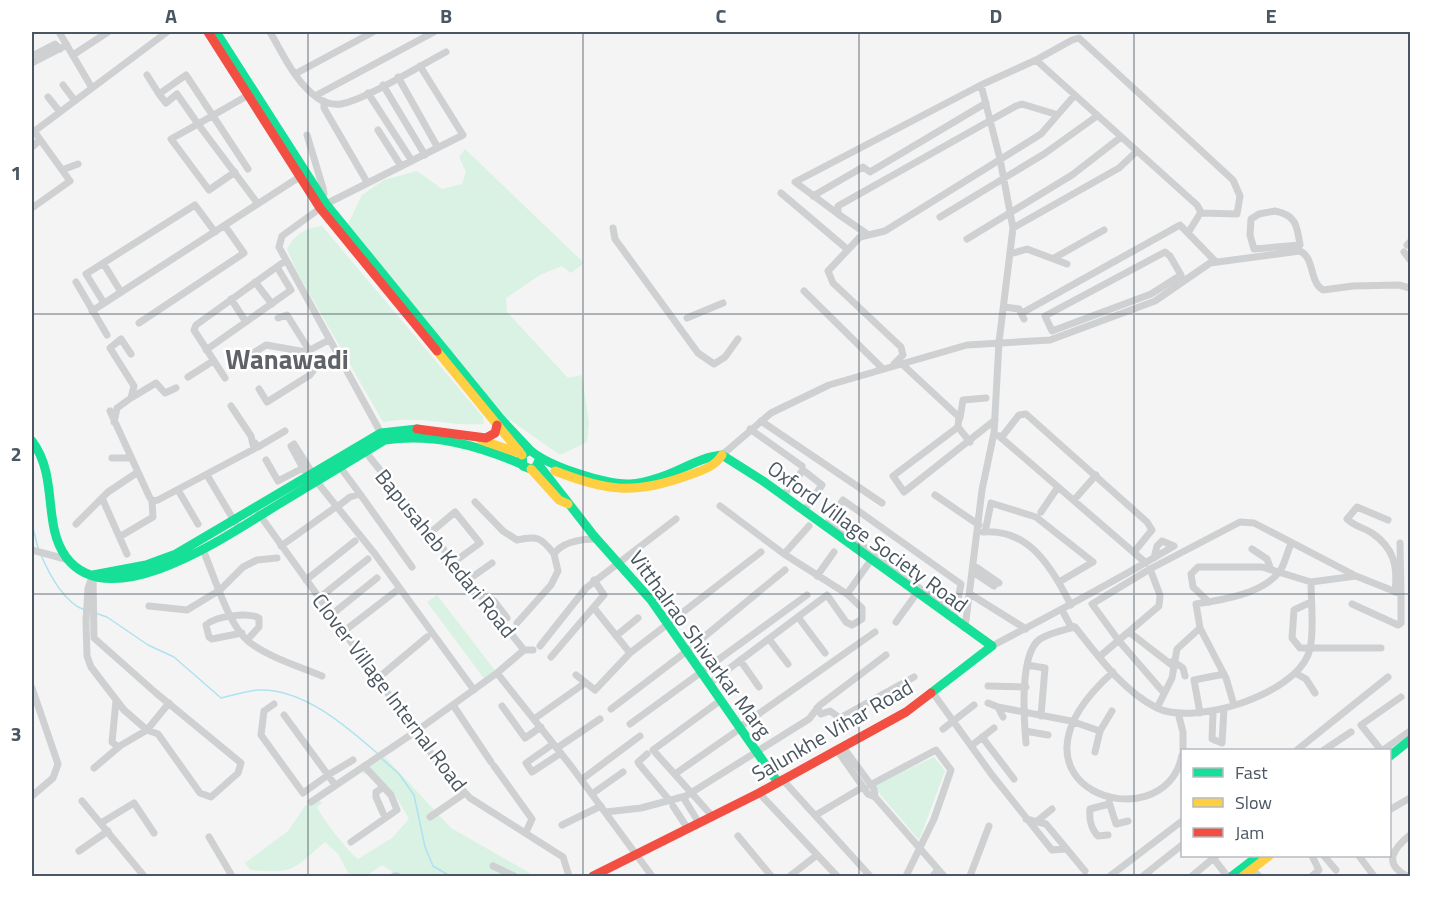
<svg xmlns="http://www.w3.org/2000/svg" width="1442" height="908" viewBox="0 0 1442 908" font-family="'Titillium Web',sans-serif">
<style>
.green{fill:#d9f2e3}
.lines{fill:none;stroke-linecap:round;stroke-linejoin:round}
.stream{stroke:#aee2f0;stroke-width:1.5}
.street{stroke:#ced0d2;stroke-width:7}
.fast{stroke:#16e098;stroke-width:9}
.slow{stroke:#ffcf43;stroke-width:9}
.jam{stroke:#f24e42;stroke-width:9}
.grid{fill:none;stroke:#4a5661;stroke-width:1.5;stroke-opacity:0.55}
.labels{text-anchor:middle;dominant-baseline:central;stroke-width:5;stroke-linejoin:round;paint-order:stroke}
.street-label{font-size:21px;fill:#4a5661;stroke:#fff}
.district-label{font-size:27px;font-weight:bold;fill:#5f6368;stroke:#fff}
.neatline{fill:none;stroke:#4a5661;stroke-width:2}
.grid-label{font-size:20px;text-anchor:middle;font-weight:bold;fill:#4a5661}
</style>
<rect width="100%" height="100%" fill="#f4f4f4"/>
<path class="green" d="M465 149 584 263 571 273 562 266 540 275 506 298 507 312 568 378 582 375 589 423 587 442 560 455 503 415 346 228 362 195 384 180 417 171 442 189 462 184 466 172 459 157Z
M322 226 483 417 484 424C449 427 422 415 383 422L296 270 287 249C295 234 305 228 322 226Z
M437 595 497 673 486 681 427 602Z
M385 757 451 828 535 876H399L382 865 366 876H350L338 854 325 842C292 870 294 874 250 870L245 863 288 831 305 806 318 799 322 803 317 807C321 817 349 853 358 859L392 838 409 819C397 798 387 776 361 773Z
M934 757 945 771 919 840 873 786Z"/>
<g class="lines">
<path class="stream" d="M32 524 38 548
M41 555C49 574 65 604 85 610
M95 613 107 617 148 645 174 657 221 698C233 695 246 691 258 690 303 688 346 726 377 753
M382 759 399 774 414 795 425 847 433 866 450 876"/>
<path class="street" d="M59 32 92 88
M270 32C283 54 296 84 319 99 325 103 334 105 341 104 365 100 421 65 446 52
M73 55 108 32
M32 56 55 44 60 49
M32 63 67 45
M295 74 373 32
M147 75 159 94 186 75 248 169
M398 77 438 148
M63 85 75 101
M383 85 425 155
M252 93 198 124 258 204
M368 93 412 161
M159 94 166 103 177 94 198 124 171 139 209 190 235 172
M315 96 434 32
M48 97 60 112
M324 101V108L367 182
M378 130 401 166
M32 133 167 32
M307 135 323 188 324 194 321 197
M32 147 40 140
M62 170 78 164
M781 193 847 249
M813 196 863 167 870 172 986 103
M32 208 70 181 34 131
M1275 211C1296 215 1297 225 1300 245L1254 249 1250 235 1251 219 1259 214Z
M838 214 795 182 981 85
M940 217 1044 154 1097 116
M613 228 615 239 698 353 714 364 725 357 738 339
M1013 228 1119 168 1137 151
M1188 233 1201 212 1197 205 1036 60 1072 40 1079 38 1233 180 1240 196 1237 214 1201 213
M867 234 838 214V206L1016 106 1022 104 1055 114
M967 239 1072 175 1121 137
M1407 245 1410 242
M1165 252 1170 256 1181 275 1151 294 1052 331 1045 316Z
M1404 252 1410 260
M1010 254 1027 249 1067 264
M1054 258 1104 230
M103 263 121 292
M76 282 107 335
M255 282 272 304
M804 291 883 369
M231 299 246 322
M104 303 86 274 195 205 215 232
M1004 307 1019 309 1024 319
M92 311 304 174
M1022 313 1180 225 1216 262
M278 318 287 315 309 350
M687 318 723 303
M139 323 244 253 225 226
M206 350 291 290 277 267
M247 357 266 345 306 352 329 340
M894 364 903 355 901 347 833 283 828 271 860 237 885 231 1041 134 1074 96
M902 364 959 417 958 427 893 476 904 492 995 420
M188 377 213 361
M225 378 194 330 196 325 285 261
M259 389 267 402 310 375 315 368 306 352
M131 398 156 383 165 393 176 388
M110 411 149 496 152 501 158 500 254 449 251 436 231 406
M960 418 963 400 986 398
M761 421 882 503
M114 422 117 408 131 398 134 386 110 348 121 339 131 354
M958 427 970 442
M750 429 802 466
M382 435 279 247 282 236 326 204 463 135 420 66
M999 436 1146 563
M1001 438 1019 415 1026 414 1147 522 1152 530 1134 552
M255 443 258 447 285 431
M294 444 313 474
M291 446 304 470
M722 455 771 413 829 385 967 345 1050 340 1155 301 1210 263 1300 251C1315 258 1309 282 1323 290L1353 286 1399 285 1410 288
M112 458H131
M266 460 278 481 303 468
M343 471 360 494
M207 475 236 524
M317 482 375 554 474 690
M178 490 198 524
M935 495 979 525
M783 496 803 470 822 485 804 511
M102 498 127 554
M1074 500 1096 475
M475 502 503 531 517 540C537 535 542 538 554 554
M720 506 784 554
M337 507 350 497 360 494 412 567
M1041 512 1058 487
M259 514 438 763 470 798 563 857 569 876
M1388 520 1357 507 1347 519C1354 526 1364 528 1372 533 1394 548 1398 566 1395 592
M76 524 108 492 138 472
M983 532C1031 528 1053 571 1071 605
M985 532 991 503 1036 517 1093 562 1059 582
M430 533 455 512 480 543 454 562
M121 536 153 517 152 501
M1400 543 1401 594
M281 546 333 509
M1252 549 1267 559 1271 570
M32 550 69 560
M203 550C214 575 228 625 249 642 270 658 298 666 322 676
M973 565 999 583
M973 572 994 586
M93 575 94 638 156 693 241 763 238 773 211 797 200 793 158 734 147 730 124 710 91 667 87 656 86 621 88 588Z
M817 576 834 552
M306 580 355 541
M468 580 492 563
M847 594 871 560
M970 594 1026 629
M319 598 368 559
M1209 602 1193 587 1191 574 1198 567H1262L1311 582
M1311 602 1294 610 1292 638 1300 648H1381
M489 605 494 601 507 618
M149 606 187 610 220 590 243 567 257 560 277 558
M594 608 630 653
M1062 610 1070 625 1075 627C1098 656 1123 691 1157 708 1195 726 1292 695 1308 655 1315 639 1311 600 1311 582L1356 576
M331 615 377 578
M798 617 825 653
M954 620 961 584 843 500 829 521 945 607H955
M896 622 917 593
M517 623 551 585 558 571 554 554C563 541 582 539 597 539
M965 628 982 490 994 433 999 342 1013 228 1000 159 981 85 1036 60
M1200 628 1226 678 1234 705
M343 632 396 591
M1129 632 1173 666
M242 633 212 639 209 637 206 625C215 616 248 612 259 618V627L247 640
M616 636 638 618
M769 639 788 664
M540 646 586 588 676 519
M992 646C1053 614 1114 582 1174 546L1162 541 1157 546 1154 558
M524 650H533
M551 657 604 595 594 580
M1099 657 1159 606 1160 595 1150 569
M740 660 759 687
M1173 661 1183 668 1185 676
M1027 665 1045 668 1041 716
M1113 672C984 787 1165 845 1182 755
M497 673 571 766 652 876
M1295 673 1306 679 1315 693
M576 675 595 690 630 653 761 552
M377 679 427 637
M710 683 827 595 846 622 852 625 862 619V608L847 594 784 554 809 526
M988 686 1026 687
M32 688 58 764 53 778 32 796
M933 693 992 775 1052 850 1066 849
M1164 693 1119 641 1092 604 1150 569 1240 522 1254 523 1356 576 1401 594V623L1398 625 1352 604
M116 701 112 742 118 747 147 730 169 703
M988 703 998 707 1003 717
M274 704 264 711 261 735 303 793 328 775 335 785
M453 705 491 762
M502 706 525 738 541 727
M998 707 1071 721 1100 731
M817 708 821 714 830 711 840 718 914 677
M1157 708 1172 678 1177 649 1200 628 1196 604C1222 600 1263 594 1280 571 1285 564 1287 552 1291 544
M611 709 687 651 785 570
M1178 713 1183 732V750
M1200 713 1194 680 1224 674
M1213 713 1212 739 1222 743 1224 709
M284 715 328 775 353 760
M534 719 585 683
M630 724 807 595
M740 727 875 632
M943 729 974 705
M1025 731 1048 735
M982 737 1014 779
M1026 743C1024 720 1019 653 1040 639 1050 633 1064 630 1075 627
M553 744 526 763 532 772 561 753
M971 746 994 728
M843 747 874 789 875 797
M557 748 600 719
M837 750 868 794 875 797 944 876
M1297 750 1388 677
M1324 750 1351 732
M1381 750 1361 725 1401 697
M1383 750 1410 731
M1095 752 1100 731 1112 711
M647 754 638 762 639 764 670 801
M494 766 532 819 526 832
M94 768 120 746
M675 774 741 728
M782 779 870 876
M581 780 640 736
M870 785 936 750 951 770 934 819 906 876
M759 793 837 876
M592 794 623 772
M683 797 699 823
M82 801 144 876
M311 802 415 732 497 673 524 650 364 450
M1109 802 1116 824 1128 821
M673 806 688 829
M1391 809 1410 798
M606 812 641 808 686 796 809 719 820 705 886 655
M383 813 376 797V792L384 787
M816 815 863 787
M712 816 653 750 721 700
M430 817 465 793
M1026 819 1046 824 1085 871
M1036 822 1052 809
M101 823 134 803 154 833
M562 825 601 806
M1108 835 1098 836C1091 829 1089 818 1090 809L1109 804
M738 836 771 876
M209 837 232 876
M351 842 397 810 391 795 364 766
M79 851 108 831
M1312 856 1319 870 1312 876
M1324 856 1336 870
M1359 856 1374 876
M1214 859 1227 876
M493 866 514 876
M1252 869 1259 876
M394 876H397
M790 876 817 855
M933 876 938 869
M970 876 989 826
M1110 876 1182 821
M1143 876 1182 845
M1192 876 1216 856
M1407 876C1382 863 1394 848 1410 835"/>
<path class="fast" d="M216 32 326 204 501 419 530 450
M32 441C59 477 42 524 66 557 112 619 235 530 279 504 315 482 350 461 385 440 433 433 477 445 521 464
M722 455 763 481 992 646 931 693
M539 460 536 467 531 469 523 466 522 455 530 450C548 466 605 485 630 484 639 484 652 480 661 477 682 470 700 457 722 455
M538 464 594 536 651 600 777 781
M93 575 146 565 176 554 381 433 417 429
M1390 756 1410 740
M1232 876 1258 856"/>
<path class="slow" d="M437 351 522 455
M481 440 519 453
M531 469 559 500 568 504
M555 471C606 491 634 495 686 476 700 471 714 468 722 455
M1243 876 1269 856"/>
<path class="jam" d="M208 32 320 208 437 351
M417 429 486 438 495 433 497 425
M593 876 759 793 906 712 931 693"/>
</g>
<path class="grid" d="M308 32V876M583 32V876M859 32V876M1134 32V876M32 314H1410M32 594H1410"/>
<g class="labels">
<g class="street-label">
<text transform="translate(868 536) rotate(36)">Oxford Village Society Road</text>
<text transform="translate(446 553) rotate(51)">Bapusaheb Kedari Road</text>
<text transform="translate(701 644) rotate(54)">Vitthalrao Shivarkar Marg</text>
<text transform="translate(390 692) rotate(53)">Clover Village Internal Road</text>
<text transform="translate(832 730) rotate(-30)">Salunkhe Vihar Road</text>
</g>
<g class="district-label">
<text x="287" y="358">Wanawadi</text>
</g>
</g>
<rect width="1442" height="908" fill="none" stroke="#ffffff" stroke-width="66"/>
<rect x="1181" y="749" width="210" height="108" fill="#ffffff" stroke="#b7bbc0" stroke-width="1.5"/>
<rect x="1193" y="768" width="30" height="9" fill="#16e098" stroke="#b7bbc0" stroke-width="1.5"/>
<text x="1235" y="779" font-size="18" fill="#4a5661">Fast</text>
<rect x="1193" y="798" width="30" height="9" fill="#ffcf43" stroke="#b7bbc0" stroke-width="1.5"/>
<text x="1235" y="809" font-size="18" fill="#4a5661">Slow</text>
<rect x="1193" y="828" width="30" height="9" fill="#f24e42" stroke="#b7bbc0" stroke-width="1.5"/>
<text x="1235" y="839" font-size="18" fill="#4a5661">Jam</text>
<rect x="33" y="33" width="1376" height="842" class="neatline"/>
<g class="grid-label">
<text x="171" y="23">A</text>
<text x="446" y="23">B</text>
<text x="721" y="23">C</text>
<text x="996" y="23">D</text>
<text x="1271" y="23">E</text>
<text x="16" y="180">1</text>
<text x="16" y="461">2</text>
<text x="16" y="741">3</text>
</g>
</svg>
